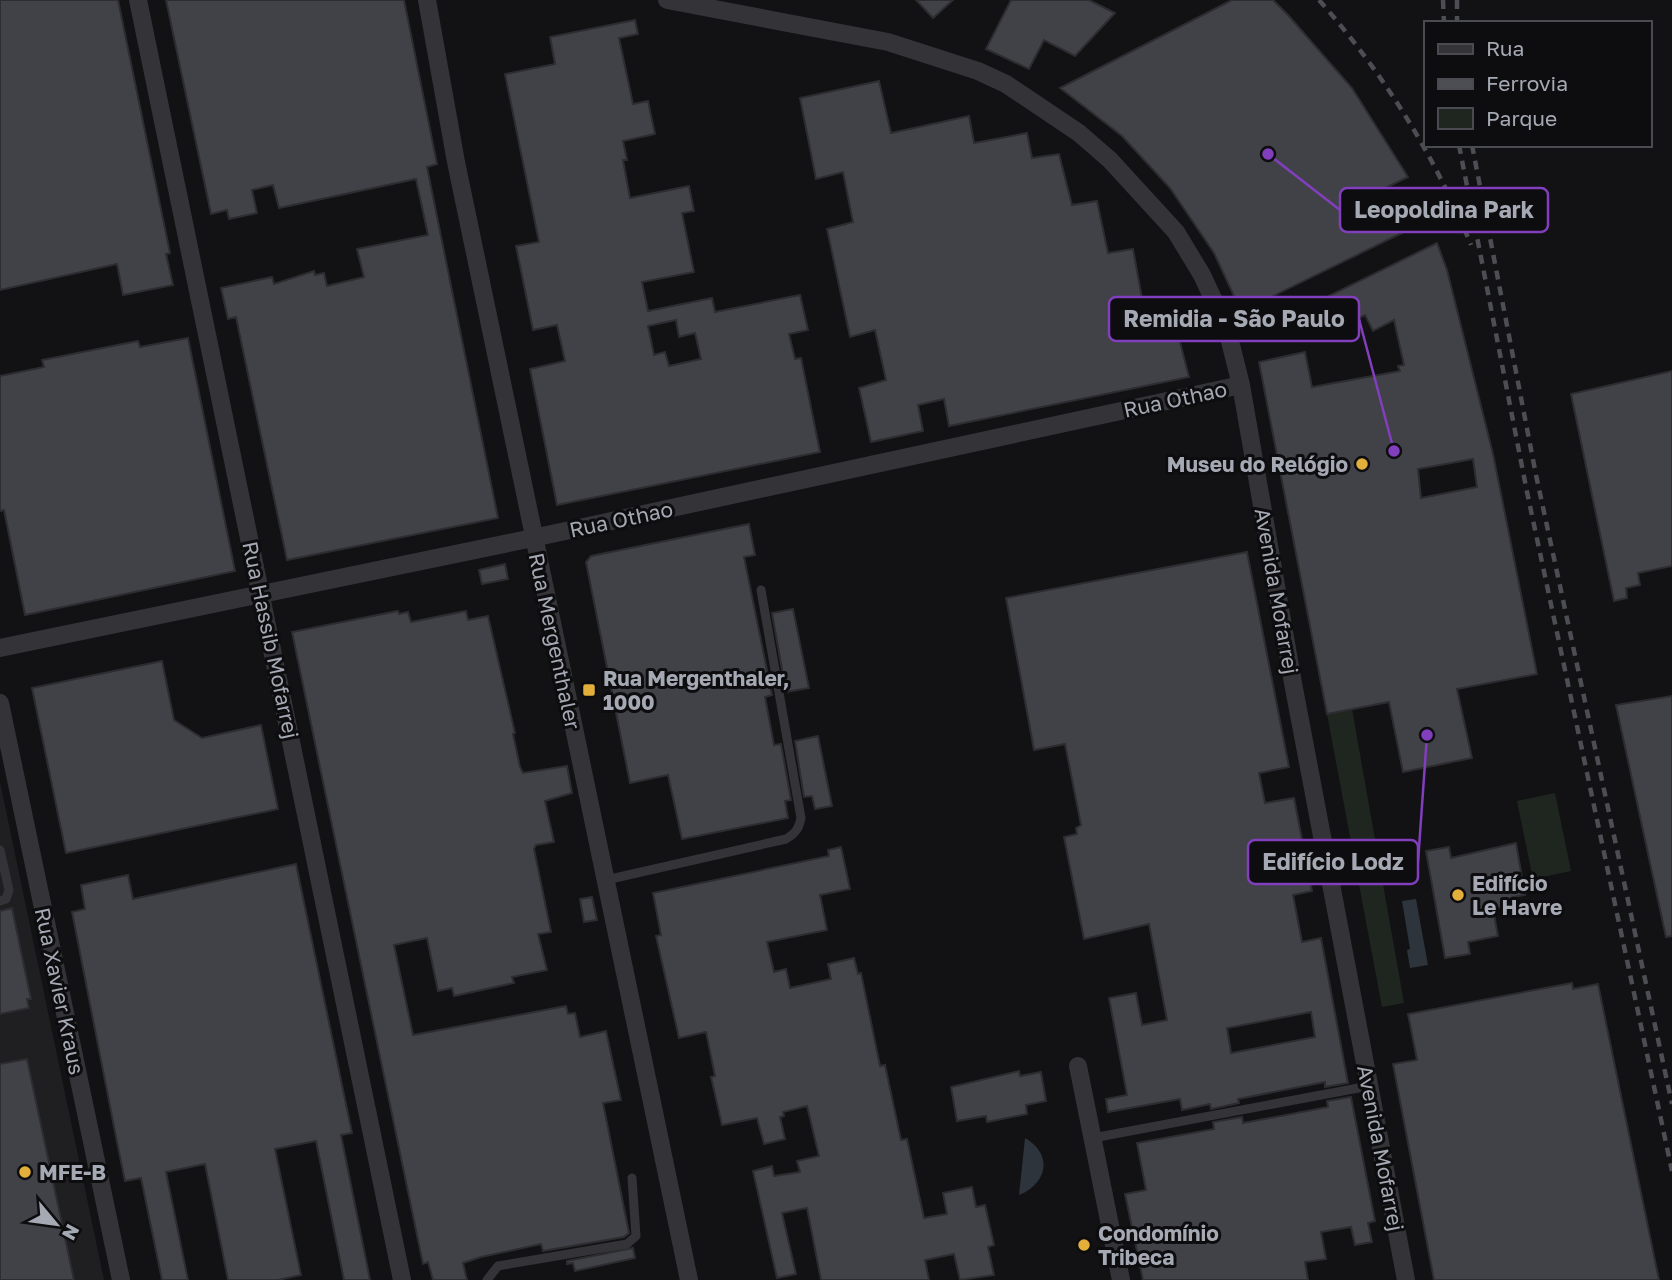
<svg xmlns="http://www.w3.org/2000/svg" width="1672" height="1280" viewBox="0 0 1672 1280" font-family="'Golos Text',sans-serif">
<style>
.built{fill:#1f1e21}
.green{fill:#1f2620}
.water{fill:#2d343b}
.building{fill:#414247;stroke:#2d2c30;stroke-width:2;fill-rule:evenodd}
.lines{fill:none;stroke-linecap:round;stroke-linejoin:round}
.service{stroke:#343438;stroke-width:9}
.minor{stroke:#343438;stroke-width:18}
.rail{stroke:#4d4e53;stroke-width:4.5;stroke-dasharray:9 7;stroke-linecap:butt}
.poi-dot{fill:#e3af3b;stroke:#0d0d0f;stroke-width:2.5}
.labels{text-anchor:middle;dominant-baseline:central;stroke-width:6;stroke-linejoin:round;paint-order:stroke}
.street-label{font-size:21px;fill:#a5a9b3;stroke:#0d0d0f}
.poi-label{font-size:21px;font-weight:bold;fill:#a5a9b3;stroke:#0d0d0f;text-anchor:start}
.leader{fill:none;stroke:#813fbd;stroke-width:2.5}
.callout-dot{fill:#813fbd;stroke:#0d0d0f;stroke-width:2.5}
.callout{fill:#0d0d0f;stroke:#813fbd;stroke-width:2.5}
.callout-label{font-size:23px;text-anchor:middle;font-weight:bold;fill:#a5a9b3}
</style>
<rect width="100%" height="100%" fill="#121214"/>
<path class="built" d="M0 782 104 1280H0Z"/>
<path class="green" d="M1352 709 1404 1003 1382 1007 1327 714Z
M1555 793 1571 871 1533 879 1517 801Z"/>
<path class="water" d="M1416 899 1428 965 1410 968 1407 950 1410 949 1402 901Z
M1025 1138C1053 1154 1048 1183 1019 1195Z"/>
<path class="building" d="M0 0H118L170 253 166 254 173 285 123 295 117 264 0 290Z
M166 0H404L437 164 427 167 498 518 287 560 236 317 228 319 221 288 272 277 274 284 314 271 315 275 324 273 327 286 364 277 357 249 428 235 416 179 279 208 273 185 252 190 257 213 229 219 227 210 211 214Z
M916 0H953L933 18Z
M1011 0H1089L1115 13 1075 56 1044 40 1029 69 986 49Z
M1232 0H1273L1288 15 1352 88 1408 177 1383 189 1402 233 1269 298 1280 320 1437 243 1447 270 1493 454 1537 674 1457 689 1472 758 1403 772 1389 702 1327 714 1259 362 1305 352 1312 387 1400 371 1398 366 1404 365 1394 320 1373 331 1365 315 1316 339 1309 326 1265 338 1257 320 1247 324 1214 253 1170 188 1122 136 1060 88ZM1473 459 1477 487 1421 498 1418 469Z
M635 20 638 34 619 38 633 104 648 101 655 134 623 141 627 160H623L630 198 689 186 694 211 682 213 694 272 642 282 648 311 712 298 715 312 800 295 808 330 789 334 795 359 801 358 820 452 557 505 530 369 565 361 557 325 533 330 516 246 539 242 505 74 555 64 550 37ZM676 320 679 337 695 333 701 359 669 366 665 352 654 355 648 326Z
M879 81 891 133 969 116 974 143 1027 133 1032 158 1059 154 1072 205 1097 201 1108 253 1133 249 1147 326 1175 323 1189 377 949 426 944 399 918 405 923 431 871 442 859 388 886 380 875 330 850 337 827 229 853 222 843 172 816 179 800 98Z
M188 338 235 571 25 615 4 510 0 511V376L44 367 42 360 138 341 140 347Z
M1672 371V566L1638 573 1640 585 1626 588 1627 598 1614 601 1571 394Z
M749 524 755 555 744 557 772 695 765 697 774 745 781 744 791 800 785 801 788 818 682 839 668 775 630 783 586 562 591 556Z
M1247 552 1289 767 1259 773 1265 803 1294 798 1312 891 1293 895 1302 942 1321 938 1348 1083 1325 1087V1082L1238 1099 1239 1103 1211 1109 1210 1104 1182 1110 1180 1099 1108 1112 1106 1099 1127 1095 1109 998 1136 993 1142 1025 1167 1020 1149 924 1084 939 1064 837 1077 834 1076 828 1081 825 1065 744 1034 750 1006 598ZM1311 1012 1315 1037 1231 1053 1227 1028Z
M505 564 508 579 482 584 479 570Z
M793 609 809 688 786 692 772 613Z
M398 611 399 614 408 612 411 622 466 611 468 620 488 616 515 733 513 734 520 767 523 773 567 766 572 793 545 801 554 842 536 845 534 849 551 932 538 934 547 970 512 977 514 983 454 996 452 988 438 991 427 938 394 945 413 1035 566 1006 568 1014 575 1013 580 1037 606 1031 621 1100 603 1103 629 1233 624 1237 543 1251 541 1244 481 1257 463 1263 467 1280H433L428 1262 423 1264 292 632Z
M162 661 174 720 202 738 261 725 278 809 66 853 32 688Z
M1672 696V936L1666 937 1616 705Z
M818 736 832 806 815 809 812 796 804 797 795 741Z
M1516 843 1525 895 1513 897 1514 905 1493 909 1498 936 1468 942 1470 954 1445 958 1426 851 1449 847 1451 858Z
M841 847 850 889 820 895 827 930 767 942 774 972 786 969 790 988 831 979 828 964 854 958 858 974 861 973 880 1066 885 1065 901 1140 907 1139 924 1218 947 1214 943 1193 972 1187 976 1207 985 1205 994 1245 988 1247 994 1275 960 1280 954 1254 925 1260 929 1280H821L807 1208 782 1213 796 1274 777 1278 753 1171 772 1166 774 1176 800 1172 797 1161 819 1156 807 1106 783 1112 784 1116 780 1117 785 1139 764 1144 757 1118 722 1125 711 1077 715 1076 706 1032 679 1038 656 936 661 935 653 893 829 856 828 850Z
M296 864 352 1133 341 1135 370 1280H344L316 1141 275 1149 301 1275 278 1280H228L205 1164 166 1172 188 1280H162L141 1178 125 1181 118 1147 72 912 85 909 81 885 128 875 133 899Z
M592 897 597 920 584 922 580 899Z
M12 908 31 999H27L29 1008 0 1014V911Z
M1572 983 1573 989 1598 984 1659 1280H1434L1393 1064 1417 1060 1408 1014Z
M27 1059 74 1280H0V1064Z
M1019 1071 1020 1076 1041 1072 1046 1101 1026 1105 1027 1114 987 1122 986 1116 957 1121 951 1087Z
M1351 1097 1375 1221 1368 1223 1372 1242 1355 1245 1351 1227 1321 1232 1326 1259 1305 1262 1308 1280H1143L1125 1194 1146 1190 1137 1143 1214 1129 1213 1122 1242 1117 1243 1123 1328 1107 1327 1101Z
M633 1248 635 1258 575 1271 573 1263 567 1264V1261Z"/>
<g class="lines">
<path class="service" d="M0 850 9 890 6 899 0 901
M606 880 786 839C796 833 799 828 801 818L761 590
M1093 1138 1369 1086
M487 1280 498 1266 627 1244 636 1236 632 1178"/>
<path class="minor" d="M138 0 402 1280
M427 0 456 162 689 1280
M667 0 888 42 978 71 1006 84 1079 133 1110 160 1176 232 1202 275 1227 329 1241 385 1293 683 1406 1280
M0 648 533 538 1241 385
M0 703 121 1280
M1078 1066 1121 1280"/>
<path class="rail" d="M1319 0C1384 74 1434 154 1471 245
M1443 0 1444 23
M1457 0V23
M1459 145 1527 492 1672 1171
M1472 145 1536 475 1672 1104"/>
</g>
<g class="poi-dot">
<circle cx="1362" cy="464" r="7"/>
<rect x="582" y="683" width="14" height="14" rx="3.5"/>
<circle cx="1458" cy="895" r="7"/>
<circle cx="25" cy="1172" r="7"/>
<circle cx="1084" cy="1245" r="7"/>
</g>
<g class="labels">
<g class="street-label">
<text transform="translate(1175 399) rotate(-12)">Rua Othao</text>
<text transform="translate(621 519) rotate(-12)">Rua Othao</text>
<text transform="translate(1277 591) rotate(80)">Avenida Mofarrej</text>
<text transform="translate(271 640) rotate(78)">Rua Hassib Mofarrej</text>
<text transform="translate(555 641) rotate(78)">Rua Mergenthaler</text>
<text transform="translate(60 991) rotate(78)">Rua Xavier Kraus</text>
<text transform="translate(1381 1148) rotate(79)">Avenida Mofarrej</text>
</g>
<g class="poi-label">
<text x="1348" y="464" text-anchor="end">Museu do Relógio</text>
<text x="603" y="678">Rua Mergenthaler,<tspan x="603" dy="24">1000</tspan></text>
<text x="1472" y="883">Edifício<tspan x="1472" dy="24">Le Havre</tspan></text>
<text x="39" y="1172">MFE-B</text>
<text x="1098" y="1233">Condomínio<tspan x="1098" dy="24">Tribeca</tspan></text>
</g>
</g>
<path class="leader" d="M1268 154L1340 210M1394 451L1359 319M1427 735L1418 862"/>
<g class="callout-dot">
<circle cx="1268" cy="154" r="7"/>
<circle cx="1394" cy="451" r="7"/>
<circle cx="1427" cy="735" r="7"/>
</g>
<g class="callout">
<rect x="1340" y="188" width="208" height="44" rx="7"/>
<rect x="1109" y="297" width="250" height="44" rx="7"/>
<rect x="1248" y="840" width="170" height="44" rx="7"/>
</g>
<g class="callout-label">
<text x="1444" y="218">Leopoldina Park</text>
<text x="1234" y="327">Remidia - São Paulo</text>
<text x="1333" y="870">Edifício Lodz</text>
</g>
<rect x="1424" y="21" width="228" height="126" fill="#0d0d0f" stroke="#4a4b51" stroke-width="2"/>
<rect x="1438" y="44" width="35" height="10" fill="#343438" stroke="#4a4b51" stroke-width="2"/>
<text x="1486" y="56" font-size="21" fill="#a5a9b3">Rua</text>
<rect x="1438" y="79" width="35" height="10" fill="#4d4e53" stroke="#4a4b51" stroke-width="2"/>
<text x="1486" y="91" font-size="21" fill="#a5a9b3">Ferrovia</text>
<rect x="1438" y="108" width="35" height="21" fill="#1f2620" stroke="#4a4b51" stroke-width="2"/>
<text x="1486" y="126" font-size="21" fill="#a5a9b3">Parque</text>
<g transform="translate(56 1224) rotate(119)" stroke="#0d0d0f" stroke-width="5" paint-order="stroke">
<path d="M0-5L12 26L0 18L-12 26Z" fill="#a5a9b3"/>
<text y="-10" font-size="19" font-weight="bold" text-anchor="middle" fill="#a5a9b3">N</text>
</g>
</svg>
